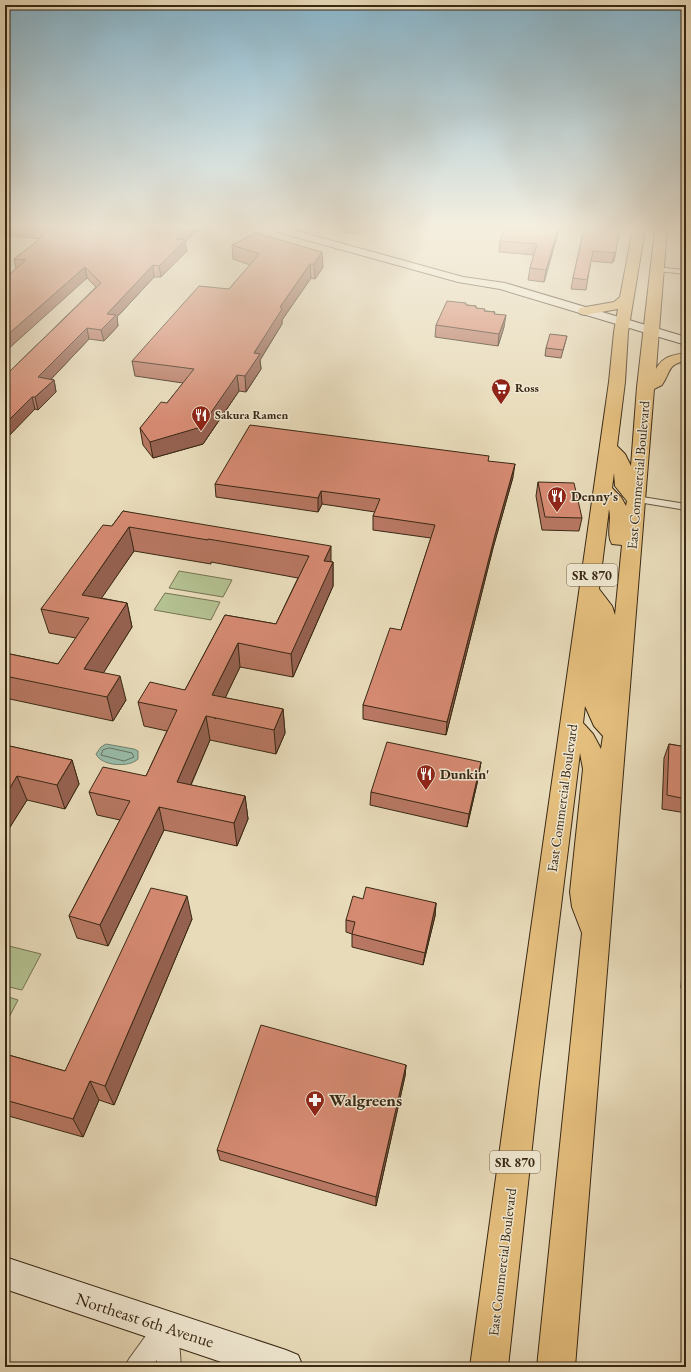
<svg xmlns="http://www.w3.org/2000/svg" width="691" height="1372" viewBox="0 0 691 1372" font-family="'EB Garamond',serif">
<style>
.green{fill:#b4c191;stroke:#767452}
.water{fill:#98bcaa;stroke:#72816e}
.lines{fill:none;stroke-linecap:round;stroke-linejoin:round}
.shore{stroke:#68725f;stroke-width:1}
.street-casing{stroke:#65553e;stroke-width:2}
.secondary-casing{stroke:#392814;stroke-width:2}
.primary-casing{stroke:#392814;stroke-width:2}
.street{fill:#f0e8d2;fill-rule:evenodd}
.secondary{fill:#f0e8d2;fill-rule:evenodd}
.primary{fill:#e4be7d;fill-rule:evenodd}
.wall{fill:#b77762;stroke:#392814}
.shaded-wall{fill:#956150;stroke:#392814}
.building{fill:#d58a72;stroke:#392814}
.labels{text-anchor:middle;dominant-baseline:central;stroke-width:3;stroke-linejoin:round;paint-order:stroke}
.far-poi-label{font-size:12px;font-weight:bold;fill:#392814;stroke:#f0e8d2;text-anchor:start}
.shield{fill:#f0e8d2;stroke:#70624d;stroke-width:1}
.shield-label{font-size:13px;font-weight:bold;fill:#392814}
.street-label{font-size:14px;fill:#392814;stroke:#f0e8d2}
.poi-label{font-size:14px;font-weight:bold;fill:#392814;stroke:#f0e8d2;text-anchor:start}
.near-poi-label{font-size:17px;font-weight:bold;fill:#392814;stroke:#f0e8d2;text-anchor:start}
.near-street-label{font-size:17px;fill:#392814;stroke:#f0e8d2}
</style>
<rect width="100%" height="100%" fill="#e8dbba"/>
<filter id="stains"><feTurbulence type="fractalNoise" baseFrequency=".005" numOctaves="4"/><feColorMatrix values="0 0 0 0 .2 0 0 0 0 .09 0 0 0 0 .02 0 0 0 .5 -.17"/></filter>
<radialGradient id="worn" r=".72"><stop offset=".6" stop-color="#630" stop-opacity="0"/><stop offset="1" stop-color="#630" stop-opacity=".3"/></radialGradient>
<path class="green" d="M179 571 232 580 223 597 169 588Z
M165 593 220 602 211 620 154 610Z
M5 945 41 954 22 990 5 986Z
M5 996 18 1000 5 1025Z"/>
<path class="water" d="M106 744 134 749 138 751V759C129 768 101 766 96 754L101 747Z"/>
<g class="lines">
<path class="shore" d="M110 748 132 753 134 757 124 761 101 755 103 750Z"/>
<defs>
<path id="street" d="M654 267 686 270V274L657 271 653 269Z
M636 496 686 504V510L632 501 630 499Z
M166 1315 174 1319 178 1327 181 1367H157V1360L151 1367H125L129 1359 158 1319Z"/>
<path id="secondary" d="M273 229H290L463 277 505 283 686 337V345L500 289 458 282 274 231Z
M5 1257 286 1350 298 1355 303 1367H236L5 1289Z"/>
<path id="primary" d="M633 229H645L628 332 625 382 617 446 625 454 631 466 637 387 655 229H667L656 369C663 356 673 355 686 353V361C667 364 671 372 662 385L654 389 575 1367H537L582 933 572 907 570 892 583 769 580 753 539 1083 508 1367H470L509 1083 609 382 614 332 618 309 585 315 580 314 578 311 580 308 614 302 620 297ZM614 473 615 486 627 501 626 506 621 497 612 488ZM609 509C612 520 606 535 612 544L622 545 615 615 612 606 599 589ZM585 706 594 726 603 736 601 749 593 734 583 723Z"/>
</defs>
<use href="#street" class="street-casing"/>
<use href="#secondary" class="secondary-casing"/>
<use href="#primary" class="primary-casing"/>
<use href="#street" class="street"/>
<use href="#secondary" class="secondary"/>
<use href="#primary" class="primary"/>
</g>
<path class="wall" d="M5 229H199L185 242 187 251 161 277H154L117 317 118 326 104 341 89 339 51 379 54 380 56 392 38 410 35 409 8 373 96 287 87 278 16 269 14 259 40 239 5 235Z
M344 229H362L359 234 344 232Z
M504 229H559L544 282 528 280 530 268 534 255 499 252 500 241Z
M584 229 616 251 614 261 612 263 591 261 586 290 571 289 573 278Z
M256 233 323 267 315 279 311 278 282 320V324L260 360 261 369 246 392 239 391 203 444 153 458 143 445 140 428 167 403 183 383 135 376 132 361 229 289 250 265 233 259 232 245Z
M466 305 476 306V308L485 311 495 312 494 314 504 327 498 346 435 337 436 325Z
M567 336 561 358 545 356 546 348Z
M488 461 513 477 493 548 446 735 363 719V705L401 630 431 538 373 530V516L375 512 322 504 318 512 216 497 215 484Z
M538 482 582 518 579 531 542 530 536 496Z
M123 511 333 562V586L293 677 240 667 225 698 283 709 285 733 276 754 210 740 191 785 245 796 248 819 237 846 164 830 108 946 77 938 69 916 120 820 97 815 89 792 146 776 167 731 144 726 138 702 185 690 225 615 276 624 298 578 211 562V564L134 551 101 598 127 603 132 627 103 673 126 700 113 721 5 698V653L58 664 76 638 49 633 41 609 112 526Z
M669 744 686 747V813L662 809 664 758Z
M5 745 72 760 79 784 65 809 27 800 5 835Z
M479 775 467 827 370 805 371 792Z
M363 899 436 903 435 916 423 965 352 947V934L346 932V920Z
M192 919 114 1105 99 1100 83 1137 5 1115V1054L65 1071Z
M686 948V989L681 988 683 955Z
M406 1065 405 1076 376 1206 220 1160 217 1150Z"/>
<path class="shaded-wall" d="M186 229H199L185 242 187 251 161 277 159 266 176 239Z
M359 229H362L359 234Z
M558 229H559L544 282 546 270Z
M616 251 614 261 612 263 614 253Z
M322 252 323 267 315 279 314 264Z
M310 264 311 278 282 320V324L260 360 261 369 246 392 245 376 254 353 280 307Z
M153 265 154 277 117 317 118 326 104 341 101 330 107 314Z
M85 267 87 278 5 352V337Z
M506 315 504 327 498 346 499 334Z
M87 328 89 339 41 390 38 377Z
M237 375 239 391 203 444 153 458 150 442Z
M54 380 56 392 38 410 35 397Z
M32 397 35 409 5 440V424Z
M515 464 513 477 493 548 446 735 447 722 495 535Z
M321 491 322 504 318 512V498Z
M129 527 134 551 88 618 82 595Z
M331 546V565L333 562V586L293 677 291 654 324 561Z
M127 603 132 627 91 693 84 669Z
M238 643 240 667 215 719 212 695Z
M120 676 126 700 113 721 107 697Z
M283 709 285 733 276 754 274 730Z
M206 716 210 740 182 805 177 782Z
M72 760 79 784 65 809 57 785Z
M481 762 479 775 467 827 469 814Z
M17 776 27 800 5 835V796Z
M245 796 248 819 237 846 234 823Z
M159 807 164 830 108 946 100 925Z
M187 896 192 919 114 1105 105 1086Z
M436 903 435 916 423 965 425 953Z
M406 1065 405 1076 376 1206V1197Z
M90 1081 99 1100 83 1137 73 1119Z"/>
<path class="building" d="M45 229H186L176 239 185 240 159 266 153 265 107 314 116 315 101 330 87 328 38 377 54 380 35 397H32L5 424V372L8 373 101 283 85 267 5 337V278L26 260 14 259 51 230Z
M504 229H558L546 270 530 268 537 244 500 241Z
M584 229H620L616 251 614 253 593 251 587 280 573 278Z
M256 233 322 252 314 264H310L280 307 282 309 254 353 260 354 245 376 237 375 201 427 150 442 140 428 161 402 167 403 194 369 132 361 199 286 229 289 259 254 232 245Z
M447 301 466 303V305L476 306V308L485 309 484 311 495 312 494 314 506 315 499 334 436 325Z
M550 334 567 336 563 350 546 348Z
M250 425 489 456 488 461 515 464 495 535 447 722 363 705 390 628 401 630 435 525 373 516 380 499 321 491 318 498 215 484Z
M538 482 574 483 582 518 545 517Z
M123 511 331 546 324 561 333 562 291 654 238 643 212 695 283 709 274 730 206 716 177 782 245 796 234 823 159 807 100 925 69 916 130 801 89 792 103 767 146 776 177 710 138 702 150 682 185 690 225 615 276 624 309 556 208 539V540L129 527 82 595 127 603 84 669 120 676 107 697 5 676V653L58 664 89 618 41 609 103 525 112 526Z
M387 742 481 762 469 814 371 792Z
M669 744 686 747V799L667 795Z
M5 745 72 760 57 785 17 776 5 796Z
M366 887 436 903 425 953 352 934 355 922 346 920 353 896 363 899Z
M151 888 187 896 105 1086 90 1081 73 1119 5 1100V1054L65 1071Z
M686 964V980L685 979Z
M261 1025 406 1065 376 1197 217 1150Z"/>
<linearGradient id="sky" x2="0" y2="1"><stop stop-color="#88b7cf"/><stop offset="0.54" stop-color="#f5efe0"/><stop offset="1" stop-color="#f5efe0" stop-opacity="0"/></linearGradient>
<rect width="691" height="421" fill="url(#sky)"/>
<defs>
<symbol id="supermarket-pin" viewBox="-11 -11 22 30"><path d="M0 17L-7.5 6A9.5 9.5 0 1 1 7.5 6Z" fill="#8f2418" stroke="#f0e8d2"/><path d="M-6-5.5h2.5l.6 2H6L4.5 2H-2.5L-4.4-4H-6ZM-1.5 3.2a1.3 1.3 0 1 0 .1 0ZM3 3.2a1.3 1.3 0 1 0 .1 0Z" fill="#fff"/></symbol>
<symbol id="restaurant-pin" viewBox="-11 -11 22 30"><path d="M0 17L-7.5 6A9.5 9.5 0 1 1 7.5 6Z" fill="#8f2418" stroke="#f0e8d2"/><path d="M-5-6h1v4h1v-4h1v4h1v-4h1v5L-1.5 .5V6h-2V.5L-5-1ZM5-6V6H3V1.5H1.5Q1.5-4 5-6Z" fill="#fff"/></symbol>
<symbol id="pharmacy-pin" viewBox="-11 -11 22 30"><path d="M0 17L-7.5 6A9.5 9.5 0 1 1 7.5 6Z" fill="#8f2418" stroke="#f0e8d2"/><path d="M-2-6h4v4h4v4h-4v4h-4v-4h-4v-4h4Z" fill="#fff"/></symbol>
</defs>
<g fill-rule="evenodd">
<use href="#supermarket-pin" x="490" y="377" width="22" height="30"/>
<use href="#restaurant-pin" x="190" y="404" width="22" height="30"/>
<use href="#restaurant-pin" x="546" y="485" width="22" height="30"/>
<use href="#restaurant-pin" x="415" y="763" width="22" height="30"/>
<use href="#pharmacy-pin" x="304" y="1089" width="22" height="30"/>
</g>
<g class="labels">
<g class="far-poi-label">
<text x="515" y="388">Ross</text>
<text x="215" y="415">Sakura Ramen</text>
</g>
<g class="shield">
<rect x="567" y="564" width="50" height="22" rx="3"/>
<rect x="490" y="1151" width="50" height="22" rx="3"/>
</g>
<g class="shield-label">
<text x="592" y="575">SR 870</text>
<text x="515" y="1162">SR 870</text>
</g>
<g class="street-label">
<text transform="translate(638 475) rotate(-85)">East Commercial Boulevard</text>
<text transform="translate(562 798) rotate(-82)">East Commercial Boulevard</text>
<text transform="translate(502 1262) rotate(-83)">East Commercial Boulevard</text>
</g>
<g class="poi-label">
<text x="571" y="496">Denny's</text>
<text x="440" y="774">Dunkin'</text>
</g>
<g class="near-poi-label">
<text x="329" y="1100">Walgreens</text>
</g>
<g class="near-street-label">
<text transform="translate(145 1320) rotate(18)">Northeast 6th Avenue</text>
</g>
</g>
<rect width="691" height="1372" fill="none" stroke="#e8dbba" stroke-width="20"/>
<rect x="6" y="6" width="679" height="1360" fill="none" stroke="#392814" stroke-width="2"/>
<rect x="10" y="10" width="671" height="1352" fill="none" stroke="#392814"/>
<rect width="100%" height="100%" filter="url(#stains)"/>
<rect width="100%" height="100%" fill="url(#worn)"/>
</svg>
